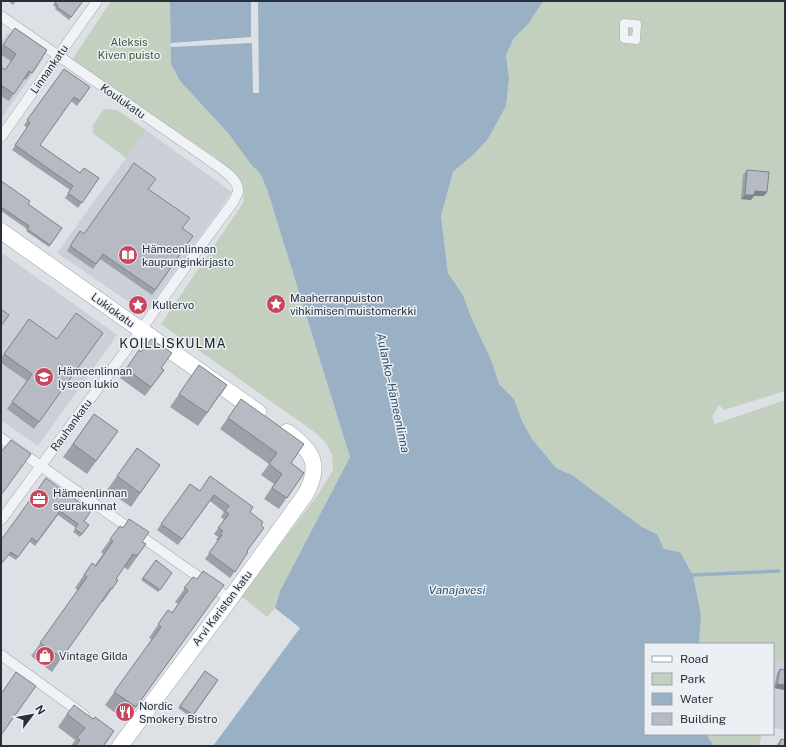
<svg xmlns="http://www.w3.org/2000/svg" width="786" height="747" viewBox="0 0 786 747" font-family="'Public Sans',sans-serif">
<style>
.built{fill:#cbd0d8}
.green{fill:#c3d0bf}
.water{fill:#99b0c5}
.pier{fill:#dde1e6}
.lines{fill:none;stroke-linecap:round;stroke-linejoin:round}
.stream{stroke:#99b0c5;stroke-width:3.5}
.pedestrian-casing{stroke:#a3a8b0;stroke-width:9}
.minor-casing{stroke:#a3a8b0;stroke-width:11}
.primary-casing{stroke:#9da6b1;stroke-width:17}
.pedestrian{stroke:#f0f2f5;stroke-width:8}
.minor{stroke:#f0f2f5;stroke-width:10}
.primary{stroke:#fff;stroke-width:16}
.wall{fill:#9ca0a8}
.shaded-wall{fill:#7f8288}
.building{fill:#b5bac3;stroke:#7f8288}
.labels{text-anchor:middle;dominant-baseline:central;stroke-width:3;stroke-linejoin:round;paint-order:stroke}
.park-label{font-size:11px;fill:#3d5735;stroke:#ecf0f4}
.street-label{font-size:11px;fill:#272f3c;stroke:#ecf0f4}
.poi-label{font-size:11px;fill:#272f3c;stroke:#ecf0f4;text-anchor:start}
.water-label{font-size:12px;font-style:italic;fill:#344f6e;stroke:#ecf0f4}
.quarter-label{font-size:13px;letter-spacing:1px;fill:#1a212d;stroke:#ecf0f4}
</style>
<rect width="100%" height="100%" fill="#dde1e6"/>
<path class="built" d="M8 32 44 58 1 119V42Z
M146 130 232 192 145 313 57 253Z
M1 252 117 335 38 446 1 420Z
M785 659V730L773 728V681L777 661Z"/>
<path class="green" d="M111 1H170L171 64 180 81 228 133 253 167C259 170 261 175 263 180 264 183 266 187 267 189L350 457 280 591 275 608 267 617 241 596 317 496 333 470 332 455 326 443 316 433 161 324 243 203 244 191 240 180 212 155 72 60Z
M543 1H785V391L724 410 719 405 712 417 715 424 785 400V587H784L785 592V659L777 661 773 681V644H699L701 615 693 575 680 552 664 549 657 534 642 527 572 475 556 468 532 439 522 421 514 399 499 384 492 362 471 317 463 295 448 273 441 216 453 172 474 154 488 139 506 106 509 79 506 55 514 38 529 23Z
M104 109 117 110 146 130 126 158 93 133V125Z
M706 734H762L759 746H714Z"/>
<path class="water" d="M170 1H543L529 23 514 38 506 55 509 79 506 106 488 139 474 154 453 172 441 216 448 273 463 295 471 317 492 362 499 384 514 399 522 421 532 439 556 468 572 475 642 527 657 534 664 549 680 552 693 575 701 615 699 644H645V734H706L714 746H213L300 628 275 608 280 591 350 457 267 189C263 182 262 172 253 167L228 133 180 81 171 64Z"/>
<path class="pier" d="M251 1H258L259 93H253L252 43 171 47V43L251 37Z"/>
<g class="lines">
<path class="stream" d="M693 575 779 571"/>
<defs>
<path id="pedestrian" d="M624 23 637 24 636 40 624 39Z"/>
<path id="minor" d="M1 16 209 160C218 167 240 179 238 192 237 195 235 198 234 201L191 259 141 330 1 520
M1 137 97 1
M1 438 230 599
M1 655 84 715"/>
<path id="primary" d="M1 231 141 330 258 412
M120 746 230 599 305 495C322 465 313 451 287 432"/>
</defs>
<use href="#pedestrian" class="pedestrian-casing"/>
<use href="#minor" class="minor-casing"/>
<use href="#primary" class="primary-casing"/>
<use href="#pedestrian" class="pedestrian"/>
<use href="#minor" class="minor"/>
<use href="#primary" class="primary"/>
</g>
<path class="wall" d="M8 1H16L13 5Z
M56 1H83L69 20 55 9 56 8 53 5Z
M15 28 47 50 26 80 24 78 9 101 1 96V67L5 70 11 61 1 55V48Z
M64 69 90 87 77 106 71 101 40 145 80 173 99 178 78 208 65 198 70 190 12 150 27 128 24 125Z
M747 170 767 192 764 196H754L751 200 741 199 743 175Z
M1 181 28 204 62 228 49 247 26 231 27 229 1 211Z
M148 189 182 228 193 236 152 295 100 259 93 269 67 251 80 231 84 234Z
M29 319 57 339 103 333 34 429 7 409 27 381 1 363V358Z
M199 365 227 385 198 426 170 407Z
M161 368 164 370 145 396 120 378 126 369Z
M241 399 291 463 304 473 279 509 264 499 274 484 261 475 269 464 220 429Z
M94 414 118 431 87 474 63 457Z
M137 448 160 465 131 507 107 490Z
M210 476 250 512 261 525 247 551 248 552 230 578 205 559 218 541 216 540 218 537 214 534 224 520 221 517 224 512 210 501 178 545 157 530 190 484 200 491Z
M46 478 84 521 89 525 80 537 73 532 76 528 58 515 35 546 29 541 16 560 8 555Z
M120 526 146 544 128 570 124 567 116 579 118 580 103 602 101 601 52 672 31 656 78 591 75 588 92 563 95 565 103 554 101 552Z
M156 560 172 573 158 592 141 580Z
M193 577 214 599 126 721 105 705 152 640 149 638 168 610 172 613 178 604 175 602Z
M780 669 785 690 774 688 777 673Z
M205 671 218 680 192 718 178 708Z
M67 714 93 719 114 731 104 746H71L75 740 58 727Z
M781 739 785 746H776Z"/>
<path class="shaded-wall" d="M755 191 767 192 764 196H754L751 200 741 199 745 195Z
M777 684 785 685V690L774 688Z"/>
<path class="building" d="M56 1H83L71 17 57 7 58 5 55 3Z
M15 28 47 50 32 73 29 71 14 94 1 85V67L5 70 16 54 3 45Z
M64 69 90 87 80 101 74 97 40 145 80 173 84 168 99 178 82 203 68 193 73 186 15 145 30 123 27 120Z
M134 163 156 179 148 189 190 218 182 228 193 236 155 290 103 254 96 264 70 246 80 231 84 234Z
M747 170 769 172 767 192 755 191 754 195H745Z
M1 181 30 201 28 204 62 228 50 245 27 229 29 226 1 207Z
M1 309 9 315 1 326Z
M76 313 103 333 39 422 12 402 32 374 4 354 29 319 57 339Z
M151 339 172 353 161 368 164 370 151 387 126 369 139 350 141 352Z
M199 365 227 385 220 395H219L207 413 179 394Z
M241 399 304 444 291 463 304 473 287 498 272 488 282 474 269 464 277 453 228 418Z
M94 414 118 431 96 461 73 444Z
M11 440 31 454 1 495V452Z
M137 448 160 465 140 493 117 476Z
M210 476 253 507 250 512 263 522 261 525 264 528 247 551 248 552 235 572 209 553 222 535 220 534 223 531 218 528 229 514 225 511 229 506 214 495 182 539 161 524 190 484 200 491Z
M46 478 91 511 84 521 89 525 82 534 75 529 78 524 60 511 37 542 32 538 18 557 11 552 1 564V540Z
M129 519 149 532 142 542 146 544 137 556 133 554 116 579 118 580 112 589 111 588 62 658 40 643 87 577 84 575 92 563 96 566 113 541 110 539 120 526 123 528Z
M156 560 172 573 160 590 143 578Z
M203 571 224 585 136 707 114 692 161 627 158 624 168 610 172 613 188 590 184 588 193 577 197 579Z
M780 669 785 670V685L777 684Z
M205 671 218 680 193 715 180 706Z
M16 672 36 686 1 735V694Z
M74 705 93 719 95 717 114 731 103 746H75L80 740 77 737 85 728 67 714Z
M781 739 785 740V746H779Z"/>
<defs>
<symbol id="library-disc" viewBox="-11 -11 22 22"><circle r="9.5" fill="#c7465d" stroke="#ecf0f4"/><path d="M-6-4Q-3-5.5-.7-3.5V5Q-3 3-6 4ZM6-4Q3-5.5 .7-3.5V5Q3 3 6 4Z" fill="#fff"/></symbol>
<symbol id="sight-disc" viewBox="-11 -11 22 22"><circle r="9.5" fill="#c7465d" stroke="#ecf0f4"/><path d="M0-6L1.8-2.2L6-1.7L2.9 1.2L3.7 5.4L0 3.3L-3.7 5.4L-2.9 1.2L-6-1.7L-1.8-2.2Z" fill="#fff"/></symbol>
<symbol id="school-disc" viewBox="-11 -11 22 22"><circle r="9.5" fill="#c7465d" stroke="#ecf0f4"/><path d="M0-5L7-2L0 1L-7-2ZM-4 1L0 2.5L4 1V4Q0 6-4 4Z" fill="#fff"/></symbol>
<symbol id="office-disc" viewBox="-11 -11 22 22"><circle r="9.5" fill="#c7465d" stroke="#ecf0f4"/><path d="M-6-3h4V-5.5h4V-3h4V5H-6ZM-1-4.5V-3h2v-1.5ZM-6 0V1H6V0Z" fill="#fff"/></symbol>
<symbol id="shop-disc" viewBox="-11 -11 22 22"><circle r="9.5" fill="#c7465d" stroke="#ecf0f4"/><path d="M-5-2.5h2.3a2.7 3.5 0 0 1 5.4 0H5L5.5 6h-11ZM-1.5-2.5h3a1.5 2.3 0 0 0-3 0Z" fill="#fff"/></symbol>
<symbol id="restaurant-disc" viewBox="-11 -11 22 22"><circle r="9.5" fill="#c7465d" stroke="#ecf0f4"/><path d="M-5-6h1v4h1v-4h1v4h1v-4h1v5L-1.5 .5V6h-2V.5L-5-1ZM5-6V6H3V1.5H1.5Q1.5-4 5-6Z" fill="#fff"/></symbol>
</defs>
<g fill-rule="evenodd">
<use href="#library-disc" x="117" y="244" width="22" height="22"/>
<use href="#sight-disc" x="265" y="293" width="22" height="22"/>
<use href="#sight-disc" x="127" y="294" width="22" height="22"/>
<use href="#school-disc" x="33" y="366" width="22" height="22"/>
<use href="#office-disc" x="28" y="488" width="22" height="22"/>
<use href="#shop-disc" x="34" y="645" width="22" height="22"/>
<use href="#restaurant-disc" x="114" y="701" width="22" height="22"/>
</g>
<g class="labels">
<g class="park-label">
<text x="129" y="42">Aleksis<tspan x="129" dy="13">Kiven puisto</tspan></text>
</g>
<g class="street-label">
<text transform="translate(49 69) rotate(-55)">Linnankatu</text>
<text transform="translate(123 101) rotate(35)">Koulukatu</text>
<text transform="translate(113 310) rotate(36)">Lukiokatu</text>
<text transform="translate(71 425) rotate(-54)">Rauhankatu</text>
<text transform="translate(222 608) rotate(-53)">Arvi Kariston katu</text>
</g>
<g class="poi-label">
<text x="142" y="249">Hämeenlinnan<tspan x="142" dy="13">kaupunginkirjasto</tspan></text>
<text x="290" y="298">Maaherranpuiston<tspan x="290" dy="13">vihkimisen muistomerkki</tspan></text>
<text x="152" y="305">Kullervo</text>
<text x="58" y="371">Hämeenlinnan<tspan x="58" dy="13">lyseon lukio</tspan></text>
<text x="53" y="493">Hämeenlinnan<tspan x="53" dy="13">seurakunnat</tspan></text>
<text x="59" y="656">Vintage Gilda</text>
<text x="139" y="706">Nordic<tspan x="139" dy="13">Smokery Bistro</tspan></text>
</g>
<g class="water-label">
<text transform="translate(393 393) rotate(78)">Aulanko–Hämeenlinna</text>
<text x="457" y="590">Vanajavesi</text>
</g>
<g class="quarter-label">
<text x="173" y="343">KOILLISKULMA</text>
</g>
</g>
<rect width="786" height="747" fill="none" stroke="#272f3c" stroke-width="4"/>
<rect x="644" y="643" width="130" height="92" fill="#ecf0f4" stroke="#9da3aa"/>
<rect x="652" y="656" width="20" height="6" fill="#ffffff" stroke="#9da3aa"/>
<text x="680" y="663" font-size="12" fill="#272f3c">Road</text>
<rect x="652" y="673" width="20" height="12" fill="#c3d0bf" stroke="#9da3aa"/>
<text x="680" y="683" font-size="12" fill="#272f3c">Park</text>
<rect x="652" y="693" width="20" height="12" fill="#99b0c5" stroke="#9da3aa"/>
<text x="680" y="703" font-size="12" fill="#272f3c">Water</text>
<rect x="652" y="713" width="20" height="12" fill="#b5bac3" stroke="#9da3aa"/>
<text x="680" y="723" font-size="12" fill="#272f3c">Building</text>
<g transform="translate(32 715) rotate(58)" stroke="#ecf0f4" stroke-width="3" paint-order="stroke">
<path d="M0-3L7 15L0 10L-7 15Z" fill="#272f3c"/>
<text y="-6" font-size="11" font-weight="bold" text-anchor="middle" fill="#272f3c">N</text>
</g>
</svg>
